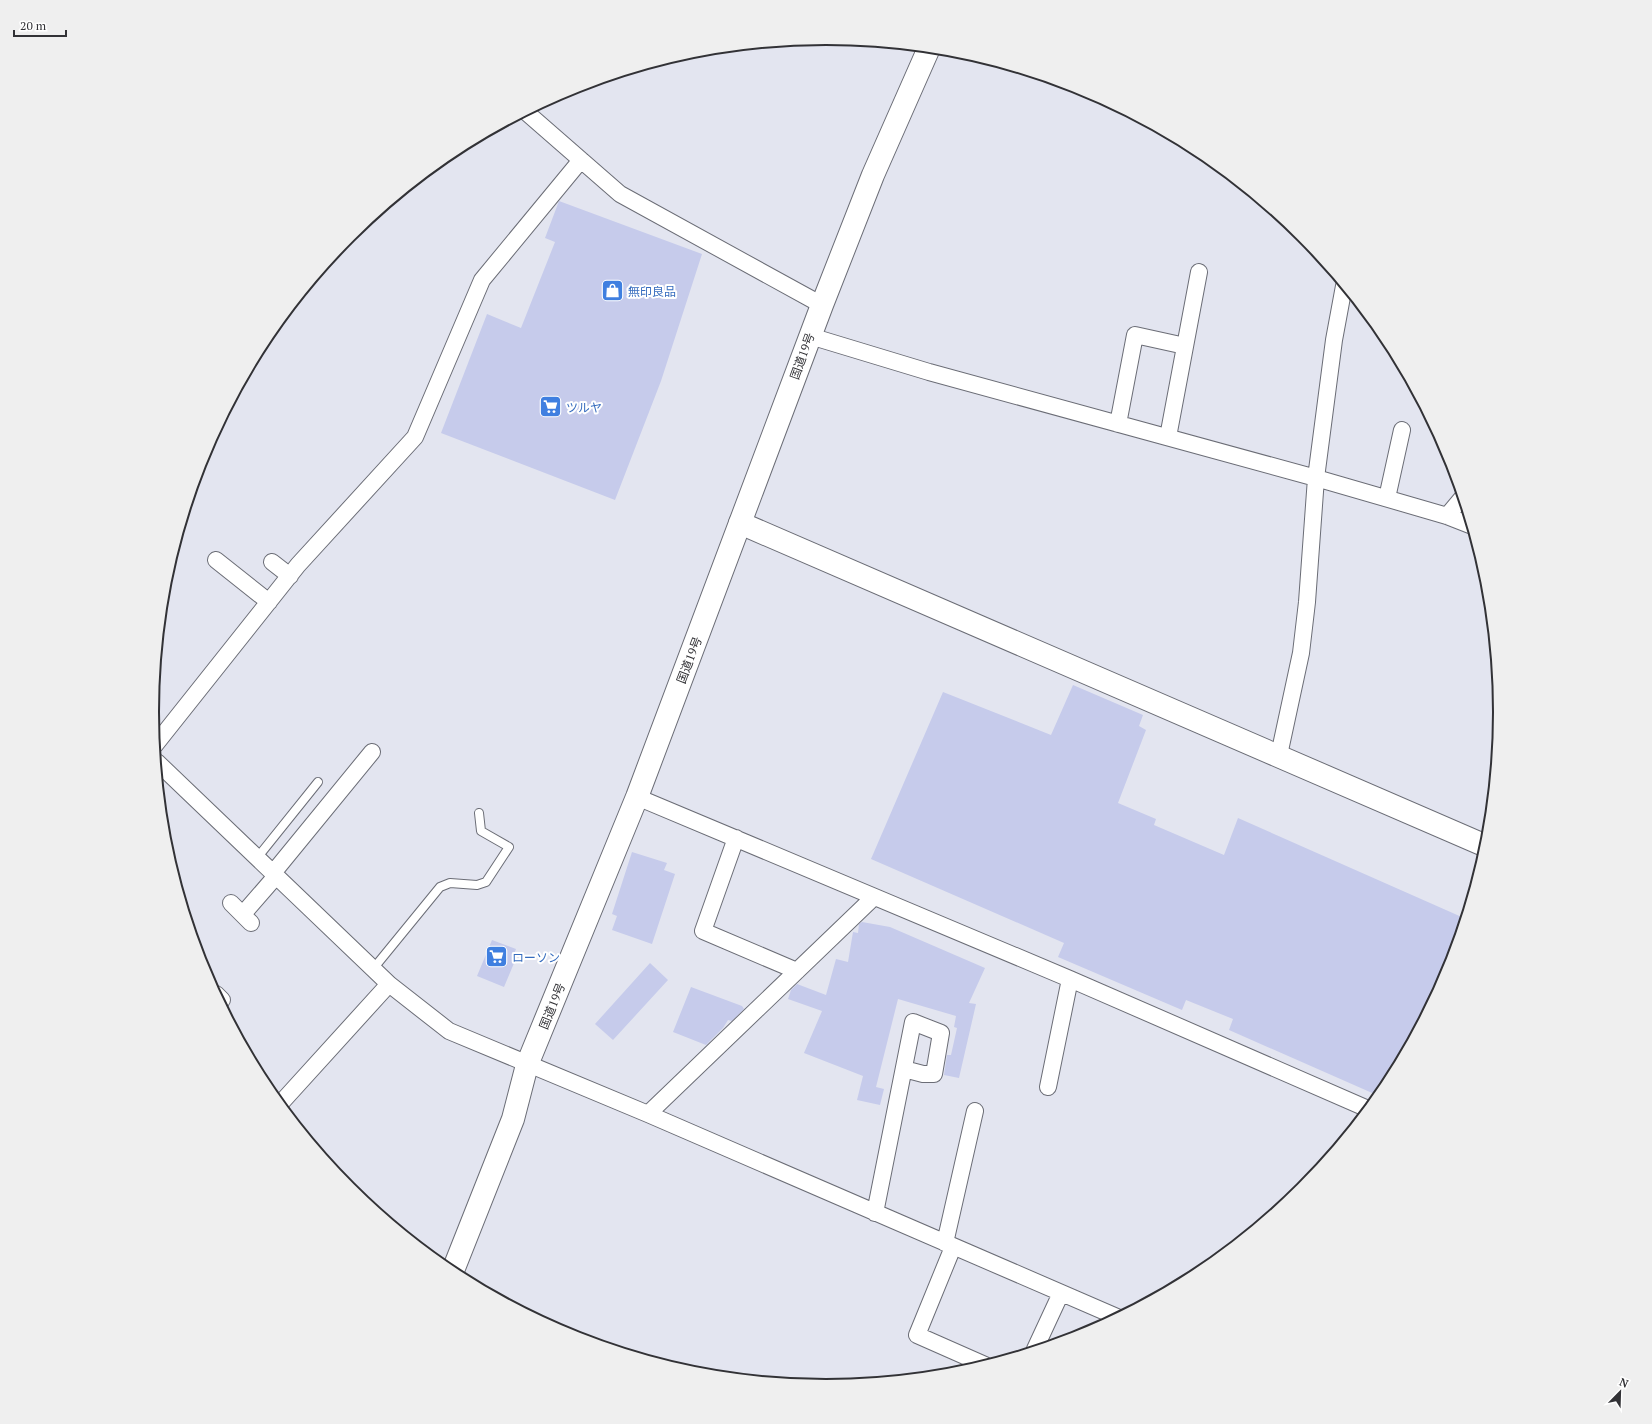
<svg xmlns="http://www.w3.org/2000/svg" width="1652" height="1424" viewBox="0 0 1652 1424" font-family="'PT Serif','Noto Sans JP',serif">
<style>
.building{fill:#c6cbeb}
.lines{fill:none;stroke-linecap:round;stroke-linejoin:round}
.lane-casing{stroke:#6b6d76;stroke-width:10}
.street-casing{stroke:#6b6d76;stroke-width:18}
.secondary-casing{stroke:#6b6d76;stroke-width:24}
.highway-casing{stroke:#6b6d76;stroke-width:24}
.lane{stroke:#fff;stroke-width:8}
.street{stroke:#fff;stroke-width:16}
.secondary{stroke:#fff;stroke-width:22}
.highway{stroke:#fff;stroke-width:22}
.labels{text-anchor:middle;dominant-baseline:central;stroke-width:4;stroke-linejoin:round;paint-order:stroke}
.shop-label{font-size:12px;fill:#366cbe;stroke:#fff;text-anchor:start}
.street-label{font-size:12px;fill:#323236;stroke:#fff}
.rim{fill:none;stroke:#323236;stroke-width:2}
</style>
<rect width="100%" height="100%" fill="#e3e5f0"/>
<path class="building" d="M559 201 702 254 661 381 615 500 441 433 487 314 521 328 555 242 545 238Z
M1073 685 1143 715 1139 726 1146 730 1118 803 1156 819 1154 825 1224 855 1238 818 1464 918 1449 970 1386 1087 1379 1096 1229 1030 1233 1019 1186 1000 1182 1010 1058 957 1064 943 871 859 943 692 1051 735Z
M632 852 667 863 664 870 675 874 652 944 612 930 617 916 612 914Z
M862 922 890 927 985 968 969 1003 976 1004 959 1078 944 1075 947 1055H951L957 1028 954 1027 956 1016 898 999 876 1087 884 1089 880 1105 857 1100 863 1076 804 1053 822 1011 788 999 791 990 797 984 826 995 836 959 848 962 853 932 858 933 859 924Z
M492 940 516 949 514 954 517 956 504 987 477 976Z
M650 963 668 980 613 1040 595 1024Z
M691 987 742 1006 744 1009 732 1021 728 1020 723 1028 706 1045 673 1032Z"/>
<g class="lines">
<defs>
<path id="lane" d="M257 858 318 782
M373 969 440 887 450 883 477 885 486 882 509 847 481 831 479 813"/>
<path id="street" d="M526 112 620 194 822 305
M810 336 929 372 1316 478 1447 516 1470 525
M1118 424 1135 335 1185 346
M1168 437 1199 272
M1387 498 1402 430
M1447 516 1462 498
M216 560 269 602
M272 562 290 576
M155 745 298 565 415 437 482 280 581 160
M1279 755 1301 653 1307 602 1316 478 1334 340 1344 286
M157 762 389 984 449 1031 648 1114 1117 1317
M637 797 1070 979 1368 1109
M736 838 703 931 797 971
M273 873 372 752
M231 903 251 923
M243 914 276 876
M216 994 222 1000
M1048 1087 1070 979
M280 1104 389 984
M648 1114 874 897
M875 1213 913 1022 941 1033 934 1074H923L904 1069
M945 1243 975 1111
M953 1247 917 1335 985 1365
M1035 1349 1061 1293"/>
<path id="secondary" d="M740 523 1486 846"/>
<path id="highway" d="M452 1273 513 1119 527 1065 637 797 822 305 873 175 929 48"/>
</defs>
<use href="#lane" class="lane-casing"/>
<use href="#street" class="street-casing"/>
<use href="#secondary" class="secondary-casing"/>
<use href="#highway" class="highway-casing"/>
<use href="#lane" class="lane"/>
<use href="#street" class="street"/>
<use href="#secondary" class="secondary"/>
<use href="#highway" class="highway"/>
</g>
<defs>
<symbol id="shop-square" viewBox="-11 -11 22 22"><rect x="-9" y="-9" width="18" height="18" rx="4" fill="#3f7fe0" stroke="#fff"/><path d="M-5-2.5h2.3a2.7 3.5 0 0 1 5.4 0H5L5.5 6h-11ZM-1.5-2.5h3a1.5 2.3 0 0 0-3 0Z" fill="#fff"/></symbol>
<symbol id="supermarket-square" viewBox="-11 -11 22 22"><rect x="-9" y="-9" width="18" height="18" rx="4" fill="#3f7fe0" stroke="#fff"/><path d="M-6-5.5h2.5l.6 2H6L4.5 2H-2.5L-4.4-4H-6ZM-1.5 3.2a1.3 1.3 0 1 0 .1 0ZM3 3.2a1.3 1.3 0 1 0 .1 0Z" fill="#fff"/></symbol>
</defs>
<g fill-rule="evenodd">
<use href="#shop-square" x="600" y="278" width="25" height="25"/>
<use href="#supermarket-square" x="538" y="394" width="25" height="25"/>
<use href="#supermarket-square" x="484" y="944" width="25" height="25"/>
</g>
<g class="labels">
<g class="shop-label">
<text x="628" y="291">無印良品</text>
<text x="566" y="407">ツルヤ</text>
<text x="512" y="957">ローソン</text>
</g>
<g class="street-label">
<text transform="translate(802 356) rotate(-70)">国道19号</text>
<text transform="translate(689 660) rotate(-69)">国道19号</text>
<text transform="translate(552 1006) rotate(-68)">国道19号</text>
</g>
</g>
<path d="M0 0H1652V1424H0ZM159 712a667 667 0 1 1 1334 0a667 667 0 1 1-1334 0Z" fill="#efefef" fill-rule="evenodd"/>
<path class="rim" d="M159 712a667 667 0 1 1 1334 0a667 667 0 1 1-1334 0Z"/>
<g transform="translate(1620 1392) rotate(23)" stroke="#ffffff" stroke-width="3" paint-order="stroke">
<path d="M0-3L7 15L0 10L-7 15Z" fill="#323236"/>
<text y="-6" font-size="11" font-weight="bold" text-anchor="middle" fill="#323236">N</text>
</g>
<path d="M14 30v6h52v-6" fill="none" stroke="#323236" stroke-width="2"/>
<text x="20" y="30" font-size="12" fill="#323236" stroke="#ffffff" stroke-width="3" paint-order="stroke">20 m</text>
</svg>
